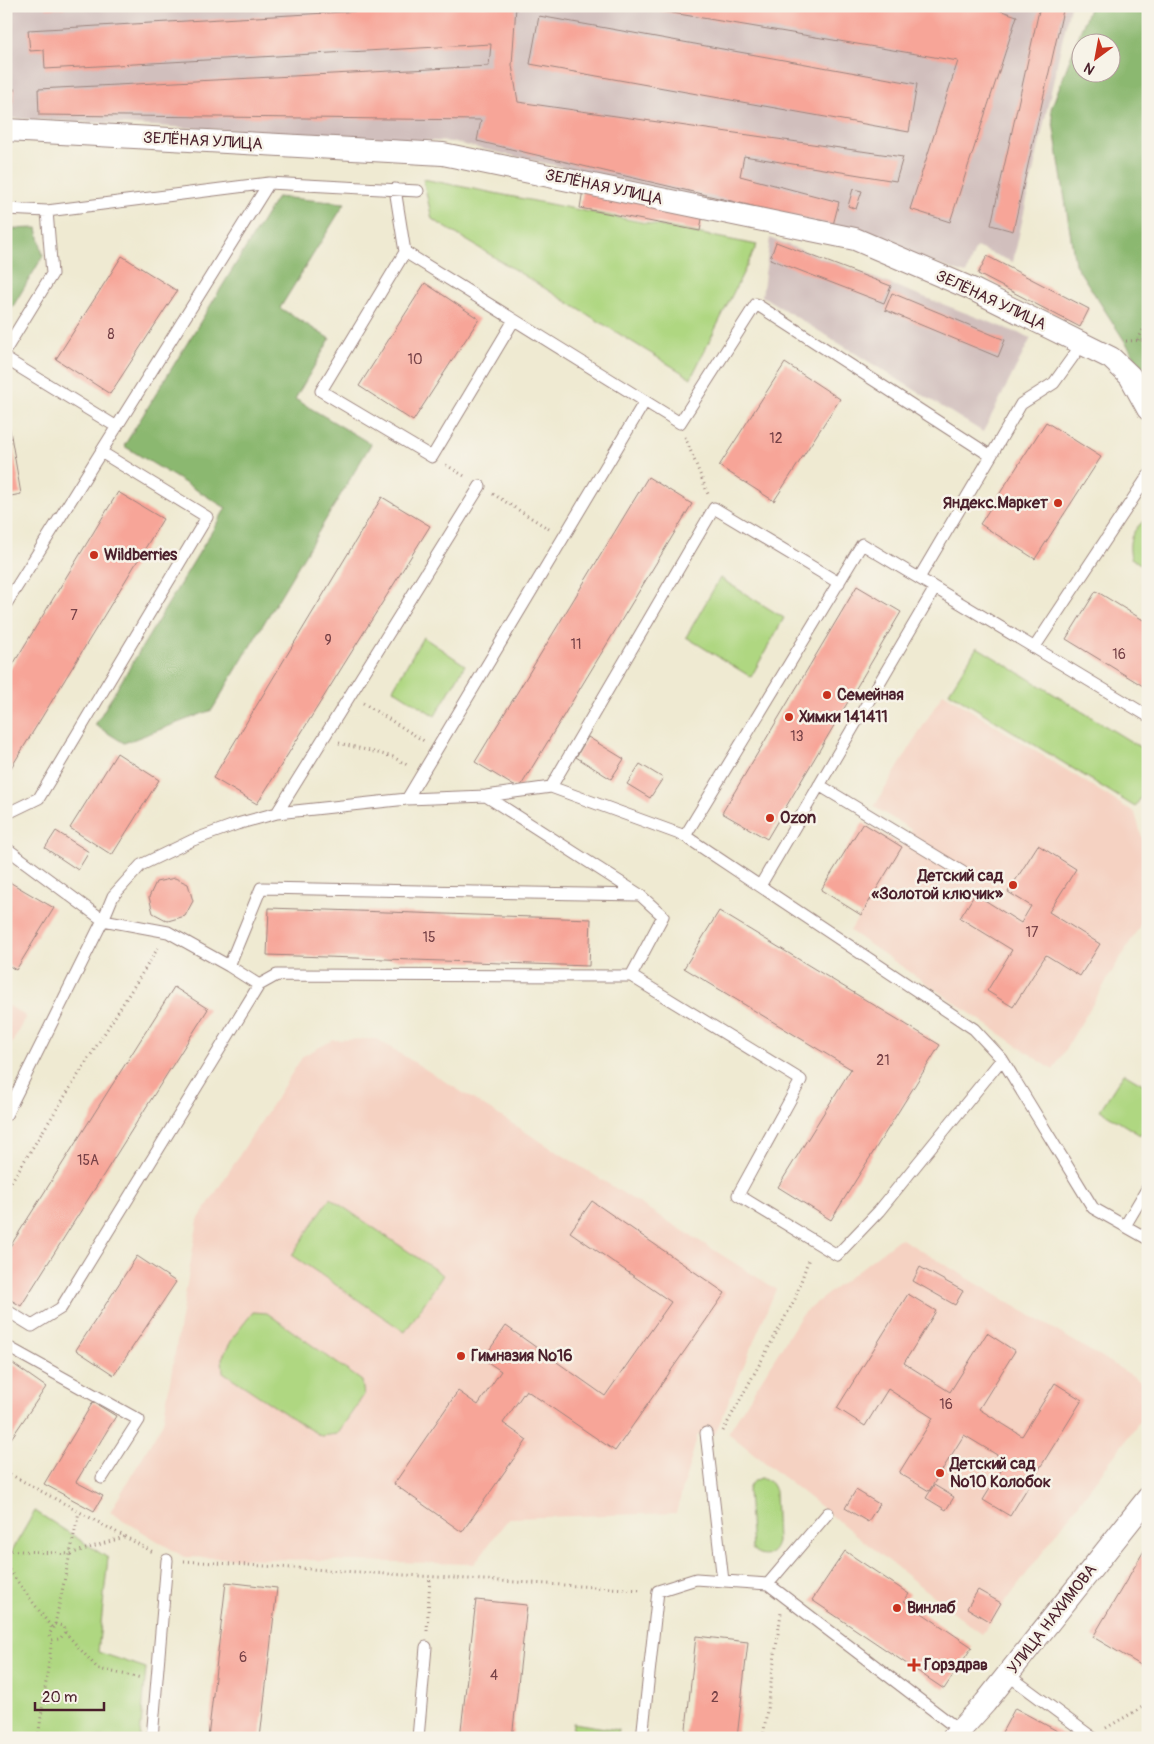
<svg xmlns="http://www.w3.org/2000/svg" width="1154" height="1744" viewBox="0 0 1154 1744" font-family="Pangolin,sans-serif">
<style>
.built{fill:#f5d2c2}
.industrial{fill:#d1bfbd}
.green{fill:#afd781;stroke:#7c7b56}
.forest{fill:#8bb86f;stroke:#6a6c4d;fill-rule:evenodd}
.building{fill:#f7a598}
.lines{fill:none;stroke-linecap:round;stroke-linejoin:round}
.lane-casing{stroke:#9c847e;stroke-width:13}
.street-casing{stroke:#9c847e;stroke-width:24}
.path{stroke:#9c847e;stroke-width:3;stroke-dasharray:1 4;stroke-linecap:butt}
.lane{stroke:#fff;stroke-width:11}
.street{stroke:#fff;stroke-width:22}
.poi-dot{fill:#c8321e;stroke:#f7f3e8;stroke-width:2}
.labels{text-anchor:middle;dominant-baseline:central;stroke-width:5;stroke-linejoin:round;paint-order:stroke}
.number-label{font-size:14px;fill:#754046}
.street-label{font-size:16px;fill:#4a1f2b;stroke:#f7f3e8}
.poi-label{font-size:16px;font-weight:bold;fill:#4a1f2b;stroke:#f7f3e8;text-anchor:start}
</style>
<rect width="100%" height="100%" fill="#f7f3e8"/>
<filter id="ink" filterUnits="userSpaceOnUse"><feTurbulence type="fractalNoise" baseFrequency=".02" numOctaves="2"/><feDisplacementMap in="SourceGraphic" scale="10" xChannelSelector="R" yChannelSelector="G"/><feConvolveMatrix kernelMatrix="1 2 1 2 8 2 1 2 1" color-interpolation-filters="sRGB"/></filter>
<filter id="wash" filterUnits="userSpaceOnUse"><feTurbulence type="fractalNoise" baseFrequency=".0096" numOctaves="4" result="noise"/><feDisplacementMap in="SourceGraphic" scale="20" xChannelSelector="R" yChannelSelector="G"/><feGaussianBlur stdDeviation="1.12" result="paint"/><feColorMatrix in="noise" values="0 0 0 0 0 0 0 0 0 0 0 0 0 0 0 0 0 1.4 0 .05"/><feComposite in="paint" operator="in"/></filter>
<g filter="url(#wash)">
<rect width="100%" height="100%" fill="#efead2"/>
<path class="built" d="M943 693 1135 813 1148 858V912L1053 1070 850 931 912 830 874 807Z
M6 1004 26 1016 6 1055Z
M377 1039 776 1289 715 1434H698L676 1513 509 1518 474 1564 184 1557 110 1512 163 1422 198 1220 303 1056 333 1040Z
M900 1238 1148 1385V1410L982 1634 968 1624 728 1433 803 1313Z"/>
<path class="industrial" d="M6 6H1070L1013 262 976 247 966 274 838 230 452 142 6 118Z
M770 238 1031 338 983 432 762 296Z"/>
<path class="green" d="M423 179 757 245 691 378 432 219Z
M1148 517V569L1131 558C1127 538 1133 530 1148 517Z
M720 578 784 618 751 677 686 637Z
M423 637 465 665 435 716 393 689Z
M977 647 1148 752V786L1135 807 949 692Z
M1124 1073 1148 1087V1123L1140 1135 1100 1110Z
M330 1198 443 1275 405 1332 292 1255Z
M253 1312 267 1313 362 1381 364 1395 337 1434 321 1436 304 1426 223 1372 222 1358 234 1336Z
M761 1478C769 1480 772 1483 775 1491L777 1542C774 1556 762 1559 752 1549L748 1491C750 1483 753 1480 761 1478Z
M35 1511 108 1558 98 1652 146 1668 140 1738H6V1561Z
M573 1723 618 1730 617 1738H572Z"/>
<path class="forest" d="M1090 6H1148V373L1142 368 1075 264 1051 109ZM1082 42H1112V72H1082Z
M277 197 345 203 280 308 330 339 295 399 371 444 212 710 124 743 95 725 226 508 124 446Z
M37 228 43 256 6 318V229Z"/>
<g id="blocks">
<path class="building" d="M46 6H65V8L46 9Z
M449 6H516L512 65 518 102 903 157 896 181 744 156 740 176 839 202 833 225 477 141 481 120 39 115 38 89 489 66 491 44 45 69 44 50 30 51 28 30Z
M631 6H986L1017 16 950 222 910 209 958 61Z
M1040 6H1064L1013 231 991 225Z
M539 16 917 84 909 132 530 64Z
M6 89H15L12 111H6Z
M853 189 862 191 856 209 848 206Z
M583 190 703 213 700 231 580 208Z
M776 242 891 286 884 303 770 259Z
M122 256 177 291 110 394 56 359Z
M987 256 1089 309 1080 327 978 274Z
M425 283 479 319 413 421 359 386Z
M892 293 1005 340 998 357 885 310Z
M785 363 840 399 774 501 719 466Z
M6 407 21 494 6 497Z
M1046 422 1101 457 1035 559 980 524Z
M648 477 692 504 519 789 475 762Z
M118 492 163 519 6 776V676Z
M382 497 430 526 257 804 213 778Z
M857 586 901 612 767 839 722 813Z
M1096 591 1148 623V689L1066 639Z
M588 737 624 759 611 779 576 757Z
M117 753 159 780 112 855 70 828Z
M640 764 663 778 650 798 627 784Z
M863 823 902 847 861 915 821 890Z
M56 831 89 852 78 870 45 848Z
M1038 845 1076 869 1049 912 1100 944 1080 976 1046 955 1013 1007 987 991 1012 950 960 918 975 894 1021 923 1031 906 1008 892Z
M175 878 188 884 193 901 185 916 168 921 153 913 149 897 156 882Z
M6 880 54 908 16 970 6 964Z
M269 908 591 919 589 966 267 955Z
M719 911 940 1045 831 1220 778 1187 851 1069 684 968Z
M174 987 208 1009 21 1306 6 1297V1253Z
M592 1201 725 1293 615 1451 526 1390 503 1423 527 1440 462 1532 394 1484 458 1391 478 1405 501 1371 483 1359 506 1326 605 1396 671 1302 570 1232Z
M137 1256 176 1282 114 1375 76 1350Z
M920 1267 963 1291 955 1305 913 1281Z
M908 1294 936 1311 904 1363 950 1392 987 1333 1015 1351 979 1409 1022 1436 1055 1383 1082 1400 1010 1516 983 1500 1007 1461 964 1435 929 1491 899 1473 933 1418 888 1389 865 1426 837 1408Z
M6 1359 46 1387 6 1446Z
M93 1402 116 1416 76 1482 103 1496 94 1511 44 1484Z
M934 1485 954 1497 946 1510 926 1498Z
M856 1490 879 1504 868 1522 845 1508Z
M1148 1544V1661L1144 1667 1093 1637Z
M845 1551 909 1594 904 1601 972 1647 944 1689 812 1600Z
M226 1582 277 1588 260 1738H208Z
M978 1590 1001 1603 990 1622 967 1608Z
M476 1600 527 1605 512 1738H460Z
M696 1636 748 1642 737 1738H685Z
M1015 1708 1070 1738H999Z"/>
</g>
</g>
<g filter="url(#ink)">
<use href="#blocks" fill-opacity="0" stroke="#9c847e" stroke-width="1"/>
<g class="lines">
<defs>
<path id="lane" d="M395 189 405 252 321 391 432 457 514 320
M6 209 47 211 269 183 418 191
M405 252 680 423 756 304 991 456 1021 404 1054 383 1082 344
M6 349 52 274 47 211
M6 359 117 427
M919 578 991 456
M6 604 269 183
M1034 648 1148 476
M819 785 969 876
M551 787 714 508 839 583
M486 796 640 895 663 916 631 976 801 1080 738 1195 837 1255 879 1211 1002 1059
M407 799 645 401
M277 813 480 486
M6 814 39 798 207 517 101 452
M685 836 862 544 1148 716
M6 848 103 920 113 896 141 865 193 840 237 824 277 813 407 799 486 796 551 787 685 836 974 1029 1002 1059 1093 1208 1148 1239
M760 886 935 588
M229 966 261 888 639 895
M6 1115 103 920 168 932 229 966 259 985
M1125 1226 1148 1187
M6 1310 32 1326 61 1308 259 985 277 975 631 976
M6 1346 139 1420 102 1478
M706 1433 723 1581
M768 1584 828 1513
M1008 1675 1093 1738
M152 1738 167 1560
M418 1738 426 1647
M642 1738 658 1591 696 1579 768 1584 959 1730"/>
<path id="street" d="M6 130 443 154 855 239 972 289 1111 358 1130 376 1148 409
M953 1738 985 1703 1148 1498"/>
</defs>
<use href="#lane" class="lane-casing"/>
<use href="#street" class="street-casing"/>
<path class="path" d="M1138 340 1148 319
M1126 341 1148 340
M685 437 708 494
M446 465 466 477
M493 494 549 529
M363 703 424 741
M339 743 393 757 409 766
M6 1190 158 948
M723 1431 795 1299 809 1258
M6 1472 153 1552
M6 1550 70 1554 124 1537
M184 1561 642 1590
M6 1566 52 1628
M55 1624 79 1512
M55 1624 63 1626 65 1632 60 1639 52 1640 49 1635Z
M427 1631 430 1577
M65 1632 98 1669 142 1678
M1106 1728 1148 1704
M6 1734 12 1738
M38 1738 52 1640
M763 1738 781 1613"/>
<use href="#lane" class="lane"/>
<use href="#street" class="street"/>
</g>
</g>
<g class="poi-dot">
<circle cx="1058" cy="503" r="5"/>
<circle cx="94" cy="555" r="5"/>
<circle cx="827" cy="695" r="5"/>
<circle cx="789" cy="717" r="5"/>
<circle cx="770" cy="818" r="5"/>
<circle cx="1013" cy="885" r="5"/>
<circle cx="461" cy="1356" r="5"/>
<circle cx="940" cy="1473" r="5"/>
<circle cx="897" cy="1608" r="5"/>
<path d="M911.5 1657.5h5v5h5v5h-5v5h-5v-5h-5v-5h5z"/>
</g>
<g class="labels">
<g class="number-label">
<text x="111" y="334">8</text>
<text x="415" y="359">10</text>
<text x="776" y="438">12</text>
<text x="74" y="615">7</text>
<text x="328" y="640">9</text>
<text x="576" y="644">11</text>
<text x="1119" y="654">16</text>
<text x="797" y="736">13</text>
<text x="1032" y="932">17</text>
<text x="429" y="937">15</text>
<text x="883" y="1060">21</text>
<text x="88" y="1160">15А</text>
<text x="946" y="1404">16</text>
<text x="243" y="1657">6</text>
<text x="494" y="1675">4</text>
<text x="715" y="1697">2</text>
</g>
<g class="street-label">
<text transform="translate(203 141) rotate(3)">ЗЕЛЁНАЯ УЛИЦА</text>
<text transform="translate(604 187) rotate(12)">ЗЕЛЁНАЯ УЛИЦА</text>
<text transform="translate(991 300) rotate(25)">ЗЕЛЁНАЯ УЛИЦА</text>
<text transform="translate(1052 1619) rotate(-52)">УЛИЦА НАХИМОВА</text>
</g>
<g class="poi-label">
<text x="1048" y="503" text-anchor="end">Яндекс.Маркет</text>
<text x="104" y="555">Wildberries</text>
<text x="837" y="695">Семейная</text>
<text x="799" y="717">Химки 141411</text>
<text x="780" y="818">Ozon</text>
<text x="1003" y="876" text-anchor="end">Детский сад<tspan x="1003" dy="18">«Золотой ключик»</tspan></text>
<text x="471" y="1356">Гимназия №16</text>
<text x="950" y="1464">Детский сад<tspan x="950" dy="18">№10 Колобок</tspan></text>
<text x="907" y="1608">Винлаб</text>
<text x="924" y="1665">Горздрав</text>
</g>
</g>
<rect width="1154" height="1744" fill="none" stroke="#f7f3e8" stroke-width="25"/>
<g transform="translate(1096 58) rotate(212)"><circle r="24" fill="#f7f3e8" stroke="#b29e9c"/>
<path d="M0-4L9 19L0 12L-9 19Z" fill="#c8321e"/>
<text y="-8" font-size="14" font-weight="bold" text-anchor="middle" fill="#4a1f2b">N</text>
</g>
<path d="M35 1702v8h69v-8" fill="none" stroke="#4a1f2b" stroke-width="2.5"/>
<text x="42" y="1702" font-size="15" fill="#4a1f2b" stroke="#f7f3e8" stroke-width="4" paint-order="stroke">20 m</text>
</svg>
